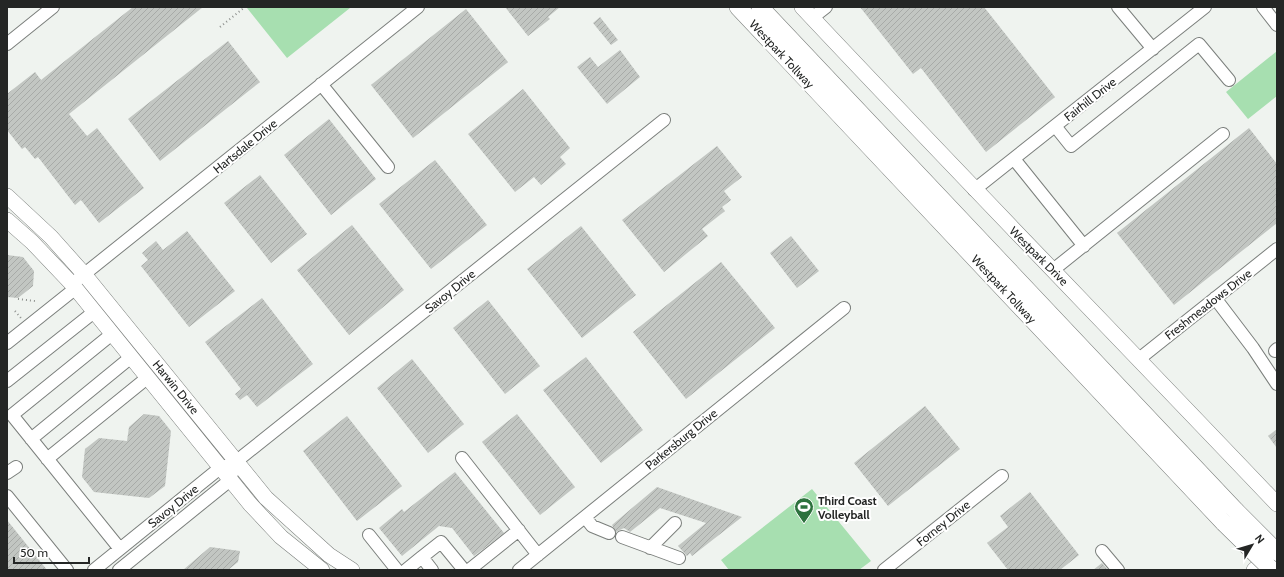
<svg xmlns="http://www.w3.org/2000/svg" width="1284" height="577" viewBox="0 0 1284 577" font-family="Cabin,sans-serif">
<style>
.green{fill:#a7dfb0}
.building{fill:url(#building-hatch)}
.lines{fill:none;stroke-linecap:round;stroke-linejoin:round}
.minor-casing{stroke:#7b7f7c;stroke-width:14}
.major-casing{stroke:#7b7f7c;stroke-width:16}
.highway-casing{stroke:#7b7f7c;stroke-width:18}
.path{stroke:#8e918e;stroke-width:2;stroke-dasharray:1 3;stroke-linecap:butt}
.minor{stroke:#fff;stroke-width:12}
.major{stroke:#fff;stroke-width:15}
.highway{stroke:#fff;stroke-width:17}
.highway-bridge-casing{stroke:#7b7f7c;stroke-width:18;stroke-linecap:butt}
.highway-bridge{stroke:#fff;stroke-width:17}
.labels{text-anchor:middle;dominant-baseline:central;stroke-width:4;stroke-linejoin:round;paint-order:stroke}
.street-label{font-size:12px;fill:#242625;stroke:#fff}
.poi-label{font-size:12px;font-weight:bold;fill:#242625;stroke:#fff;text-anchor:start}
</style>
<defs>
<pattern id="building-hatch" width="6" height="6" patternUnits="userSpaceOnUse"><rect width="6" height="6" fill="#c2c6c2"/><path d="M-1 1l2-2M0 6l6-6M5 7l2-2" fill="none" stroke="#a7aaa7"/></pattern>
</defs>
<rect width="100%" height="100%" fill="#eff3ef"/>
<path class="green" d="M248 7H349L350 8 287 58 247 8Z
M1277 51V96L1248 119 1226 92Z
M812 489 871 561 859 570H729L721 560Z"/>
<path class="building" d="M133 7H203L69 114 87 136 97 128 144 188 99 223 81 200 75 205 38 157 35 159 25 147 22 149 7 130V94L35 72 41 80Z
M505 7H560L548 17 550 19 528 36Z
M860 7H984L1055 97 986 152 921 68 913 74Z
M466 9 508 62 413 138 371 85Z
M600 17 618 40 611 45 593 23Z
M228 41 260 82 160 161 128 119Z
M620 50 640 77 607 104 577 67 590 57 598 67Z
M523 89 570 148 560 157 566 164 541 185 534 177 515 192 468 134Z
M329 119 376 179 331 215 284 155Z
M1249 128 1277 164V223L1174 305 1117 233Z
M717 146 742 177 724 191 731 200 722 207 725 211 702 229 708 236 664 272 622 220Z
M435 160 487 225 431 269 379 204Z
M260 175 307 234 271 263 224 203Z
M352 225 404 290 349 335 297 270Z
M581 226 636 295 582 338 527 269Z
M187 231 235 291 189 327 141 266 148 260 142 253 156 241 163 250Z
M791 236 819 271 797 288 770 253Z
M7 255 23 257 34 271 33 286 18 298 7 297Z
M721 262 775 328 686 399 633 332Z
M262 298 313 364 257 407 247 395 240 400 235 394 241 389 205 342Z
M488 300 540 366 505 394 453 328Z
M586 357 643 430 601 463 543 390Z
M412 359 464 424 428 453 377 388Z
M925 406 960 449 888 506 854 463Z
M144 414 159 416 171 431 165 486 149 498 94 492 82 477 85 449 99 438 127 441 129 427Z
M517 414 575 487 540 515 482 442Z
M347 416 402 486 357 521 303 451Z
M1277 429V448L1268 436Z
M455 472 504 533 474 556 452 528 439 526 402 556 379 528 402 509 404 512Z
M657 487 742 517 692 556 690 553 687 556 678 546 706 523 660 508 630 532 624 528 616 532 612 525Z
M1030 492 1079 555 1060 570H1008L987 543 1008 527 1000 516Z
M7 520 47 570H7Z
M210 547 240 551 238 562 228 570H183Z
M1102 563 1108 570H1093Z"/>
<g class="lines">
<defs>
<path id="minor" d="M1118 7 1153 49
M1263 7 1277 25
M812 18 826 7
M7 44 53 7
M321 84 388 167
M1055 126 1071 146 1199 44 1229 80
M1014 159 1084 246
M974 190 1205 7
M1053 270 1223 134
M77 280 418 7
M1215 298 1253 348 1277 384
M112 334 12 415 120 549
M7 343 76 288
M1275 351 1277 349
M1139 359 1277 249
M7 381 94 312
M31 439 130 358
M462 458 538 555
M47 459 147 378
M7 473 16 467
M7 496 67 570
M585 517 592 526 609 533
M369 535 397 570
M622 537 679 558
M650 548 675 523
M1102 551 1118 570
M422 557 441 542 464 570
M94 570 220 468 236 462 243 456 664 120
M119 570 229 481 233 471
M406 570 422 557 432 570
M469 570 519 530
M519 570 844 308
M884 570 1002 476"/>
<path id="major" d="M802 7C959 174 1119 338 1277 504
M7 196 51 237 84 274 266 498 329 555 352 570
M7 220 32 242 72 284 250 504 281 537 322 570
M1254 570 1273 555"/>
<path id="highway" d="M738 7 1224 523
M760 7 1236 511"/>
</defs>
<use href="#minor" class="minor-casing"/>
<use href="#major" class="major-casing"/>
<use href="#highway" class="highway-casing"/>
<path class="path" d="M220 27 245 7
M18 299 35 301
M15 311 21 318"/>
<use href="#minor" class="minor"/>
<use href="#major" class="major"/>
<use href="#highway" class="highway"/>
<defs>
<path id="highway-bridge" d="M1236 511 1277 552
M1224 523 1272 570"/>
</defs>
<use href="#highway-bridge" class="highway-bridge-casing"/>
<use href="#highway-bridge" class="highway-bridge"/>
</g>
<defs>
<symbol id="stadium-pin" viewBox="-11 -11 22 30"><path d="M0 17L-7.5 6A9.5 9.5 0 1 1 7.5 6Z" fill="#2d723e" stroke="#fff"/><path d="M0-5a6.5 5 0 1 0 0 10a6.5 5 0 1 0 0-10ZM-3.5-1.8h7v3.6h-7Z" fill="#fff"/></symbol>
</defs>
<g fill-rule="evenodd">
<use href="#stadium-pin" x="793" y="496" width="22" height="30"/>
</g>
<g class="labels">
<g class="street-label">
<text transform="translate(782 54) rotate(47)">Westpark Tollway</text>
<text transform="translate(1090 99) rotate(-38)">Fairhill Drive</text>
<text transform="translate(245 146) rotate(-39)">Hartsdale Drive</text>
<text transform="translate(1039 256) rotate(45)">Westpark Drive</text>
<text transform="translate(1004 289) rotate(47)">Westpark Tollway</text>
<text transform="translate(450 291) rotate(-39)">Savoy Drive</text>
<text transform="translate(1208 304) rotate(-38)">Freshmeadows Drive</text>
<text transform="translate(176 387) rotate(51)">Harwin Drive</text>
<text transform="translate(681 439) rotate(-39)">Parkersburg Drive</text>
<text transform="translate(173 506) rotate(-39)">Savoy Drive</text>
<text transform="translate(943 523) rotate(-39)">Forney Drive</text>
</g>
<g class="poi-label">
<text x="818" y="500">Third Coast<tspan x="818" dy="14">Volleyball</tspan></text>
</g>
</g>
<rect width="1284" height="577" fill="none" stroke="#242625" stroke-width="16"/>
<g transform="translate(1252 545) rotate(52)" stroke="#ffffff" stroke-width="3" paint-order="stroke">
<path d="M0-3L7 15L0 10L-7 15Z" fill="#242625"/>
<text y="-6" font-size="11" font-weight="bold" text-anchor="middle" fill="#242625">N</text>
</g>
<path d="M14 557v6h75v-6" fill="none" stroke="#242625" stroke-width="2"/>
<text x="20" y="557" font-size="12" fill="#242625" stroke="#ffffff" stroke-width="3" paint-order="stroke">50 m</text>
</svg>
